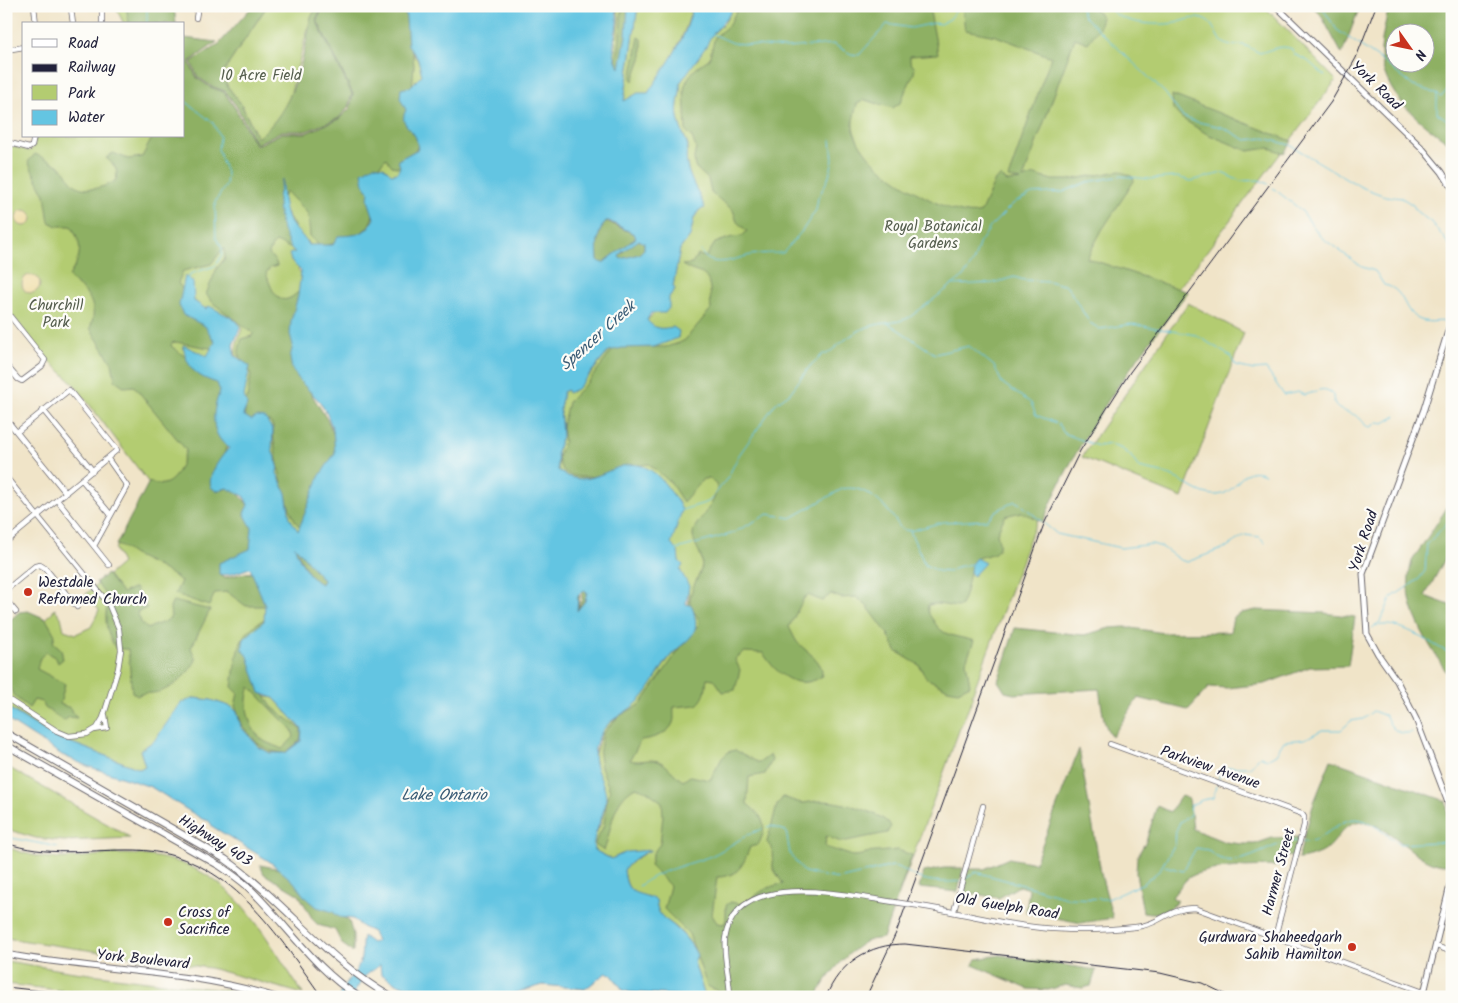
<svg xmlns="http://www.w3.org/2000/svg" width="1458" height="1003" viewBox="0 0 1458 1003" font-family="Kalam,sans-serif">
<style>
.green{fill:#b3cc71;stroke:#6a7756}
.forest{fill:#8eb063;stroke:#58694f;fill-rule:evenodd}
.sand{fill:#eeda9e;stroke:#887e6c}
.water{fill:#64c5e2;stroke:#43748e;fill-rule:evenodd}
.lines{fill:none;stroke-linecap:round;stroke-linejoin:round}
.stream{stroke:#64c5e2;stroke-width:1}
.minor-casing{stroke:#6a666c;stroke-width:6}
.major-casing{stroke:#6a666c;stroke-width:7}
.highway-casing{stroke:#6a666c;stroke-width:8}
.minor{stroke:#fff;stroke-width:4.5}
.major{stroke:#fff;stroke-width:5}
.highway{stroke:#fff;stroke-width:6}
.rail{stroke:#22223b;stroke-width:1}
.minor-bridge-casing{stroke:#6a666c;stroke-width:6;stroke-linecap:butt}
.minor-bridge{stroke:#fff;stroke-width:4.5}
.poi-dot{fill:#c8321e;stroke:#fdfcf7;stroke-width:2}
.labels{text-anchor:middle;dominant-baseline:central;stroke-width:4.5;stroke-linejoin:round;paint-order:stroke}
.park-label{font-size:15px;fill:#555e4e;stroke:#fdfcf7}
.street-label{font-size:15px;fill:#22223b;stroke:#fdfcf7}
.poi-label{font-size:15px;fill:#22223b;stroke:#fdfcf7;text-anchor:start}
.water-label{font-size:16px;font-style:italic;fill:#395b75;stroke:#fdfcf7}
</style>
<rect width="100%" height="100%" fill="#fdfcf7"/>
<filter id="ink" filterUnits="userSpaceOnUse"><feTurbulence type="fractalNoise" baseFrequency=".02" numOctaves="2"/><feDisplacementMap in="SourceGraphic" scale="10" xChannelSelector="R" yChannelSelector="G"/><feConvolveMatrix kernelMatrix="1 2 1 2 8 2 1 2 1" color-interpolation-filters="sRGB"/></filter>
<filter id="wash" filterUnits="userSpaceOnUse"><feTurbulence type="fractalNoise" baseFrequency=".0096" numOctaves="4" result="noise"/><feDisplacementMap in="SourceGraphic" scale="20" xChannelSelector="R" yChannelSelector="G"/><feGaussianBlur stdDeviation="1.12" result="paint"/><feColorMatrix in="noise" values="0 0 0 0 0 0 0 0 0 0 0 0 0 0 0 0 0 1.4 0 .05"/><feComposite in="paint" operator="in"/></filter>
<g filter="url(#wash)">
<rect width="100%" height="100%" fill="#f0e4c8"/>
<path class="green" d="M115 6H167L166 24H124Z
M267 6H318L311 17 288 103 276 122 258 139 241 104 228 87 222 74Z
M324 6 409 48 419 62 423 78 417 139 419 152 401 170 373 211 375 221 370 230 334 248H311L306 240 302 266 298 270 302 274 310 395 300 533 295 534 277 486 276 467 271 444 272 429 266 421 251 425 241 414 246 410 242 408 245 381 248 377C234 355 232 354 242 329L233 321 207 312 184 291 214 339 216 442 230 451 214 466 222 560 217 579 252 572 254 574 266 608 261 696 274 698 302 729 303 736 299 743 285 753H270L259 747 241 727 232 707 211 700 194 698 154 741 140 750 145 766 140 769 51 735 6 706V625L8 620 31 613 46 619 55 609 61 617 64 630 76 634 91 627 99 610 86 594 122 563 115 549 149 483 73 383 45 357 6 308V144L29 151 33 148 36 136H184V44L196 56 189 62 197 78 210 87 224 92 235 108 256 146 282 133H306L340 119 350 108 353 94 317 20Z
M616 6H631L622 72 614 60 619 17Z
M638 6H692C689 29 664 75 649 92 644 97 631 99 624 101Z
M734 6H1264L1336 80 1132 350 1064 459 1031 535 972 695 974 696 960 728 898 897 810 884 726 920 724 924H721L715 947 720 997H705L694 962 697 955C692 945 685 936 677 928 664 917 658 920 656 900 635 893 627 895 624 870 631 860 640 857 649 850L622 854 611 859 594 850 593 840 601 823 606 801 605 793 597 773 594 757 603 728 640 700 672 654 686 642 689 594 671 544 679 503 660 479 598 476 581 480 565 476 558 470 557 452 562 436 560 408 563 392 589 376 609 351 622 348 675 290 673 286 680 249 690 236 694 218 699 210 704 208C697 188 681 168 688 146 683 132 675 119 678 103 679 95 681 92 680 83L689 68 698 59 709 38 725 22Z
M1188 303 1244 333 1182 498 1082 457Z
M6 766 128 836 130 838 64 841 36 838 6 829Z
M6 847C21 852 38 858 54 858 74 859 95 855 114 854 224 852 250 913 303 994L210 968 6 938Z
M6 961 74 972 229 991 248 997H119L6 984Z"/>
<path class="forest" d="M126 6H174L176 24H129Z
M250 6H267L222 74 228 87 241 104 257 138C294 111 303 60 311 17L318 6H322L316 20 352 94 348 107 339 118 306 131H282L256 144 237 107 225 91 211 86 198 77 191 62 219 44 250 9Z
M324 6H406L414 65 412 89 418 146 401 168 392 166 386 158 373 174C373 204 382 229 347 239 338 242 329 246 320 246L310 237 308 214 286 191C276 210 292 215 295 229 297 235 294 244 294 250L276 242 272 246 269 254 276 262 277 266 270 268 266 273C273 294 280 311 300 290L299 374 328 421 334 435 336 450 301 528C287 518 272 444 273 426L269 421 253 422 244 417 251 375C246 356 233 364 242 339L252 336 253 333 213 303 206 294 217 268 225 258 224 248 211 264 183 271 178 283 220 340 215 349 176 342 172 343 171 346 224 386 227 445 216 479V486L222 490 229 487C254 502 259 526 249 552L222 567 219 575 224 578 245 573H254L268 606H246L227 592 215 593 209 606 175 594 181 581C166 570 151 563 134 555 127 551 124 547 116 545L149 482C173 492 180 469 186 450L134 386 125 387 115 380 112 363 90 328C96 314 94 301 83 290 77 284 73 284 69 276 81 257 84 246 71 226H57L49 222 45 195 28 162 35 154C45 159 58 163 66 172 68 175 69 179 72 182 83 194 103 188 115 181 120 171 114 164 106 158L113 153 128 159 142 157 153 136H184V38L217 42 189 62 197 78 210 87 224 92 235 108 256 146 282 133H306L339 119 350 108 353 94 317 20Z
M622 6H631L617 104 611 83 619 47Z
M739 6H929L938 54 910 56V62L915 68 914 73 900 103 893 108 865 100 857 104C855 113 851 122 854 131 856 140 866 154 872 160 889 178 957 222 981 212L995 180 1001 176 1007 182 1021 180 1008 178 1051 57 996 36 965 30 962 6H1092L1102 17 1099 28 1088 43 1075 38 1023 179 1035 175 1052 180H1068L1120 171 1133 177 1134 181 1102 230 1087 258 1188 292C1132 364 1077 437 1043 522L1021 512 1005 516 997 533C1004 556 993 553 977 558 966 572 970 590 960 607 948 607 940 602 928 605 927 611 929 615 933 620 943 638 956 635 974 641L966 661 970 685 958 691 948 689 926 678 919 665 896 651 888 634 867 606 856 597 841 598 831 594 822 601 808 595 804 598 789 627C792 632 794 638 797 642 805 651 827 663 821 677 795 692 776 673 763 653L744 652 735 659 740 670 735 690 723 692 714 679 707 678C705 689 707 696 697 705L674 707C673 712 675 719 673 723 669 734 651 739 641 740L630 760C640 763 648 758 658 761 668 764 673 775 683 781L690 776 710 780 722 758 728 752 735 750 759 763 770 755 772 760 765 774 749 777 747 804C763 816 769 825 758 845L750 847C743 865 739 877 717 877L712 915 717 923 724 924 726 920V905L731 902 744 905C757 894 766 886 783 884L773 868 772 849 767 842 777 805 783 797C789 799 796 802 802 803 807 803 813 801 818 801 837 800 880 811 891 826L887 833 841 842 826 836 825 847 853 856 863 855 865 853 898 850 912 855 883 938C878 939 872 939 867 941 851 948 823 980 817 997H732L707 986 689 934 664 909 670 886 650 865 653 853 660 844 663 815 662 802 647 791 636 787C612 798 612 829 604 851L595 845C596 836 603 831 604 823 606 811 605 803 610 791L601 767 599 755 603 733 619 716 641 704 681 647 699 624C700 616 691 611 690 603 689 586 702 577 702 562 702 554 694 545 693 536 692 521 717 508 717 484L710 479H703L683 502 670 482 649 464C627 465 562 497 558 457L564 442 562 427 568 402 589 381 615 347H666L679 343 685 340 711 309C709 299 714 278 700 273 693 271 688 269 682 265L692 264 698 255 706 257 715 243 732 237 742 236 747 231 737 222 733 210 711 193 708 179 695 167 694 158 696 148 692 137 686 131 684 90C686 76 697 66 709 59L715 37 729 25Z
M1312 6H1360L1342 54 1321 15Z
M1389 6H1452V145C1420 122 1380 94 1381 49 1382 35 1386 20 1389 6ZM1396 32H1426V62H1396Z
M639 37 642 39V56L633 81 631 79Z
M1172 95 1292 141 1284 153 1269 148 1248 151 1207 134 1181 118 1173 109Z
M606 221 634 234 636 238 603 263 598 261C597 247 596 233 606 221Z
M639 240 644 243V249L639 254 621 260 619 257 628 246Z
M1452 500V546L1425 596 1452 606V681C1430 645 1398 605 1412 561Z
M296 545 323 580 321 584C308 579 302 560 295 548Z
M107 574 122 593 135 588 147 608 137 612 142 624 148 629C156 623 165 624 171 617L170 608 173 601 210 610 191 648 196 660C188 675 170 692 152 693 146 694 143 692 137 696L132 692 128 649H116C106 633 103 618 109 600L96 582Z
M586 590 587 598 577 611 576 609 578 596 580 595 578 609 582 600V591Z
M1256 610 1324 613 1355 617 1348 666 1310 667 1265 684 1228 688 1209 687 1188 710 1138 698 1112 737C1102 725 1102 704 1099 689L1014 694 1005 692 998 681 1015 628 1084 635 1110 628 1125 627 1164 633 1230 632 1233 618 1242 613Z
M28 611 46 619 55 635 53 642 61 649 63 659 58 663 56 658 46 652 40 658 37 669 65 684 60 704 70 708 77 718 69 717 64 721 45 708 42 702 34 700 29 708 14 696 6 680V624L19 612Z
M268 617 260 688 272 707 301 729C303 742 294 746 284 753L270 751 258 744 243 727 235 706 238 693 232 687C237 654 235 634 268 617ZM250 687 292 730 294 737 282 749C276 746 269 744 264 741 248 730 243 703 250 687Z
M1079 749 1102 878 1113 918 1081 923 1026 912 1029 889 1019 886 999 898 962 892 967 869H984L1009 858 1035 863Z
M1331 760 1446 801 1452 845 1450 865C1416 868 1395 825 1362 822 1345 820 1338 840 1327 849 1320 854 1306 859 1298 859L1314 802Z
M1181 796 1189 799 1193 829 1225 842 1242 844H1255L1272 838 1299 837 1294 857 1283 856 1281 866C1259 867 1204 865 1187 879 1182 884 1177 891 1172 897L1178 901C1167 912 1159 915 1143 912L1136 873 1137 857 1146 841 1157 806 1170 812Z
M260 865 280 869 327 907 349 921 353 935V952L342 944 335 930 318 925 313 920 299 895 264 874Z
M944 868H963L958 892 919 888 924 872Z
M1000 955 1096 970 1091 986 1082 988 1065 985 1048 990 1028 989 973 965 977 959Z
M399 982C419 996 483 995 509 995L507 997H411Z"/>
<path class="sand" d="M16 218a8 8 0 1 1 16 0a8 8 0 1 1-16 0Z
M22 284a9 9 0 1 1 18 0a9 9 0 1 1-18 0Z"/>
<path class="water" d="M405 6H615C623 29 605 45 620 68L626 36 628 6H638L624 101 638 93H648C665 67 688 38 692 6H734C728 21 711 31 707 45L680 83C681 92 679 95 678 103 675 119 683 132 688 146 681 168 697 188 705 208L699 210 694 218 690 236 680 249 673 286 675 289 669 297V308L665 313H651L647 320C655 330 661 329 673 327L679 331 678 338 654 347 622 348 609 351 577 389 568 393 567 390 563 392 560 408 562 436 557 452 558 470C599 502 624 433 665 484 672 493 678 501 682 510L671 544 678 551 679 561 683 565 680 570 689 586 686 604 692 606C694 614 698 623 694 632 689 641 680 646 673 653 660 667 653 687 640 700 622 718 608 716 597 741 587 767 607 780 606 800 604 817 591 837 594 850L611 859 627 852 651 850C640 855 631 860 624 870 627 898 636 890 656 900 658 920 666 917 678 930 686 937 692 945 697 955L694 962 705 997 629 992 623 990 611 974 606 973 585 989 543 985 504 996 464 995 455 992 400 985 381 974 380 965 365 976 351 997H339C343 983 352 979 358 967 363 958 361 946 363 936L372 943 377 941 373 932 362 927 353 919 339 917 333 912 317 907 304 896 294 882 269 861 213 827 209 821 202 819 151 787 87 766 62 755 6 719V707L51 735 140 769 145 766 140 750 154 741 181 703 194 698 211 700 232 707 237 712 241 727 259 747 270 753H285L301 741 302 729 274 698 260 693 248 656 242 649 244 639 264 621 265 605 250 568C240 571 228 577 219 574V563L250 549 252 528 244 513 248 505 244 496 227 488 216 491 211 487C207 475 221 457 229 448 209 434 212 411 220 391L217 383C195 376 187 368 183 345L207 356 215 342 205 326 183 315 179 305 185 276 193 282 194 301 206 309 209 306 232 318 241 326 233 345 235 356 250 366 244 396 247 405 243 415 251 420 257 417 265 418 273 430 272 450 278 465 277 473 286 493 290 518 298 531 319 477 335 453 333 430 327 414 320 402 300 381 292 369 290 358 293 345 290 334 291 321 298 296 301 271 291 261 289 254 295 252C285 245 277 211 278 198 279 191 281 185 282 179 282 193 283 209 290 222 295 231 304 235 308 245H333L338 236C355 235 366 236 374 218L368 200 369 191 364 184 362 172 374 165 384 167 391 174 397 173 400 167 398 160 418 149C417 145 417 139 415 136 409 126 399 123 406 110L400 98 401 89 410 87 422 75 418 59 408 45ZM606 221H609L634 234 636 238 603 263 598 261C597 247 596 233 606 221ZM639 240 644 243V249L639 254 621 259 619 257 622 252ZM295 546 323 580 321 584C310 579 297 558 295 546ZM584 590 587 592 585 601 577 611 578 596Z
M976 558 985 563 973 576 970 572 971 564Z"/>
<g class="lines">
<path class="stream" d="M147 6V24
M1080 6 1084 16 1165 93 1182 116 1193 121 1222 127 1246 140 1264 138 1290 145 1361 187 1385 196 1402 198 1413 205 1416 211 1432 223 1452 248
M1108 6C1117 24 1157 26 1175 23 1185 21 1194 15 1205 20 1216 25 1215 38 1224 43 1231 48 1235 44 1243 45 1248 46 1255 51 1260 53 1271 50 1281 44 1292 49L1294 54 1308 61 1325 76
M1321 6 1337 30 1377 57 1413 86 1430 91 1441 97 1452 85
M713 34 733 43 786 48 833 44 851 54 859 55 887 24 911 28 935 23 940 24 950 19 959 6
M1437 94V113L1452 123
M184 100 213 123 220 137 218 149 227 175 226 185 215 202 216 238 222 248V255L215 266 190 274 189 278
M1119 176 1150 179 1177 177 1191 181 1222 173 1240 181 1259 180 1268 184
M1273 188 1301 210 1321 237 1362 267 1375 271 1384 285C1408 289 1401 316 1424 321 1432 323 1440 320 1448 322
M701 251C710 271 736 258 751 255 762 253 773 253 783 253L802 231 816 210 818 198 828 179 833 160 831 140
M953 285 994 283 1014 277 1024 280 1048 281 1067 286 1088 320
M888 323 935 354 969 346 994 366 1002 383 1031 403 1036 415 1056 423
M1090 323 1100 329 1132 324 1196 335 1230 356 1236 366 1254 370 1266 369 1284 395 1298 392 1304 395C1316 393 1321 385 1332 393 1334 397 1333 402 1335 405 1342 415 1356 409 1366 426L1371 427 1378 422 1384 423 1396 416
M1058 424 1064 433 1076 438 1098 446 1109 444 1122 449 1130 455 1139 468C1150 471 1163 472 1173 477 1188 483 1198 495 1216 495 1239 495 1239 462 1265 474
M1023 506 1057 534 1121 548 1152 544 1162 547 1180 560 1187 562 1225 548 1245 535 1260 537 1265 543
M682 510 708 502 712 498 728 477 739 455 775 404 790 393 810 366 823 354H827C843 342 855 329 875 325 887 322 899 323 910 317L964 276 973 263 979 244 991 226 1014 203 1032 194 1063 192 1087 182 1116 177
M910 531 925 565 938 571 949 572 957 567 971 564
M677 549 731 534 768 514 791 518 842 489C867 483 890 510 901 529L910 531 943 522 987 520 996 511 1015 501 1020 504
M1374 627C1400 617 1428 644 1452 654
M1371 629 1381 621 1391 598 1419 579 1425 571 1427 544 1452 518
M1218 781 1221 769 1231 767H1250L1260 756 1267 759 1276 754 1284 741 1305 739 1322 730H1341L1351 721 1363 719 1373 711 1386 716C1391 729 1398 736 1412 732
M767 827 771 826 786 831 790 854 804 872 838 879 893 866C904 868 910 875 919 878 931 882 948 883 961 881
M6 837 58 847
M1302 842C1327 844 1339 811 1365 821 1378 826 1388 837 1400 844L1435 842 1452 844
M1165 866 1183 871 1196 848 1208 850C1234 879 1271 839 1297 841
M964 879 976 872 1070 898 1108 899 1144 883 1159 871 1175 844 1176 831 1180 822 1190 815 1191 805 1202 800 1213 798 1216 786
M639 886C657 870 689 865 711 856 729 848 741 836 762 829"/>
</g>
</g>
<g filter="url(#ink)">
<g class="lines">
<defs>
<path id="minor" d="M34 6 36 24
M71 8 73 24
M71 9 97 6 102 10V24
M196 18 198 6
M6 50 24 47
M6 142 29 148 32 146 34 136
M6 311 45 360 42 366 22 381 18 379 6 365
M43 410 93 471
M6 419 66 493
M6 477 108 603 119 629 121 650 118 669 103 718 97 728 87 734 69 736 57 731 6 698
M82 480 111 515
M57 500 109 565
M6 542 117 450 69 390 17 432
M94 546 127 486 108 459
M6 590 35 566 40 565 45 568 77 607
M6 600 16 612
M94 730 107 728 105 715
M1110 744 1302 814 1304 817V825L1275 937
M920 906C964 913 1012 927 1055 929 1082 931 1109 930 1135 927 1160 925 1167 908 1195 908L1437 997
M954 911 983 806
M1436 946 1452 952
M730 997C730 978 723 958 725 939 735 867 847 896 894 902"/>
<path id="major" d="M1276 6 1422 148 1442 172 1452 188
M1452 318 1424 409 1363 574 1367 634 1378 654 1397 681 1416 719 1447 800 1452 822
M6 954C96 971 188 970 276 997
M1423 997 1452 877"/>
<path id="highway" d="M6 733 225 859C284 900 327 961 391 997
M6 745 220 866C229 872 239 879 247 886 286 923 313 968 359 997"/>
</defs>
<use href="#minor" class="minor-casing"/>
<use href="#major" class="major-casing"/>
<use href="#highway" class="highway-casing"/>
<use href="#minor" class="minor"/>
<use href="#major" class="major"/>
<use href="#highway" class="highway"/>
<path class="rail" d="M6 843C46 857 86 850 127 850 224 848 272 927 322 997
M6 987 96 997
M826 997C839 963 869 944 905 944L1160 973 1202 983 1231 997
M866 997 896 933 1044 524 1080 451 1130 372 1331 102 1356 58 1376 6"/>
<defs>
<path id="minor-bridge" d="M894 902 920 906"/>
</defs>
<use href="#minor-bridge" class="minor-bridge-casing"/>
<use href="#minor-bridge" class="minor-bridge"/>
</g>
</g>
<g class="poi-dot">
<circle cx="28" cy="592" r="5"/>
<circle cx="168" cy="922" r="5"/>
<circle cx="1352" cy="947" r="5"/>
</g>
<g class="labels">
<g class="park-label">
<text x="261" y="76">10 Acre Field</text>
<text x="933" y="227">Royal Botanical<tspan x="933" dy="17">Gardens</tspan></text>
<text x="56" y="306">Churchill<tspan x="56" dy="17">Park</tspan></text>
</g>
<g class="street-label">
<text transform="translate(1376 86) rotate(44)">York Road</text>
<text transform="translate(1364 541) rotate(-72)">York Road</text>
<text transform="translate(1210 768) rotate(19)">Parkview Avenue</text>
<text transform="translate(215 841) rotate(32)">Highway 403</text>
<text transform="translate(1279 872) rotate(-75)">Harmer Street</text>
<text transform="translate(1007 907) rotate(9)">Old Guelph Road</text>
<text transform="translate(143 960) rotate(6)">York Boulevard</text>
</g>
<g class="poi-label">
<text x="38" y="583">Westdale<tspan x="38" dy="17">Reformed Church</tspan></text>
<text x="178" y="913">Cross of<tspan x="178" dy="17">Sacrifice</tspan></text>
<text x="1342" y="938" text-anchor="end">Gurdwara Shaheedgarh<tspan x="1342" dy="17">Sahib Hamilton</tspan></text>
</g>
<g class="water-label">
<text transform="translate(598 336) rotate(-42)">Spencer Creek</text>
<text x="444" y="795">Lake Ontario</text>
</g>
</g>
<rect width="1458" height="1003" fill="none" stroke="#fdfcf7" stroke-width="25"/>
<rect x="22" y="22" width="162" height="115" fill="#fdfcf7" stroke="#a5a5ac"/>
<rect x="32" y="39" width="25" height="8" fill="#ffffff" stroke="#a5a5ac"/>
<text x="68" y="48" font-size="15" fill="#22223b">Road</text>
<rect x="32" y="64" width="25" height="8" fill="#22223b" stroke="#a5a5ac"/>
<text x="68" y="72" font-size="15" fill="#22223b">Railway</text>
<rect x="32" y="85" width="25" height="15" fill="#b3cc71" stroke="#a5a5ac"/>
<text x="68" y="98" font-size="15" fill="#22223b">Park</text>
<rect x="32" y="110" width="25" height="15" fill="#64c5e2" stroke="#a5a5ac"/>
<text x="68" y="122" font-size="15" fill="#22223b">Water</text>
<g transform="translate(1410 48) rotate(123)"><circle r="24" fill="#fdfcf7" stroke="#a5a5ac"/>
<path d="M0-4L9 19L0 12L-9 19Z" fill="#c8321e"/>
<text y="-8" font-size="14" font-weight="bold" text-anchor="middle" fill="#22223b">N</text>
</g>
</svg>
